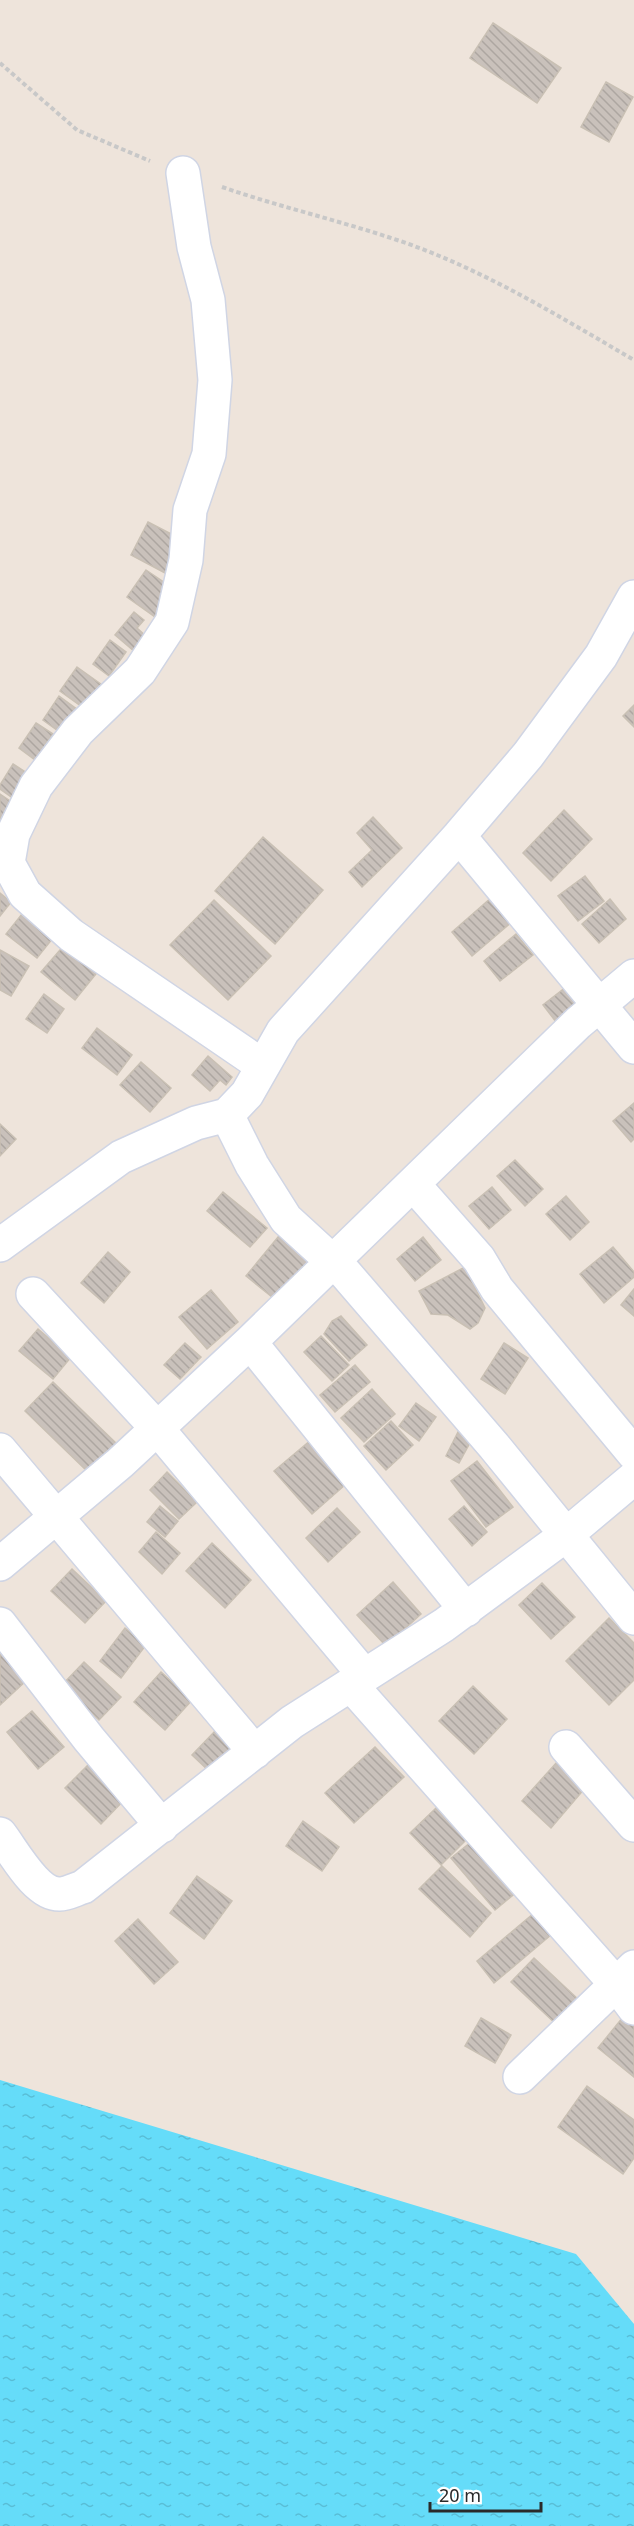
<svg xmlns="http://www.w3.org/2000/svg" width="634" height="2526" viewBox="0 0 634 2526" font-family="'Noto Sans',sans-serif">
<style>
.water{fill:url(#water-ripples)}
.building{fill:url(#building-back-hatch);stroke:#c9c0b4;stroke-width:1.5}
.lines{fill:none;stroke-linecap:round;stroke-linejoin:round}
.minor-casing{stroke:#d0d5e4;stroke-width:36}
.path{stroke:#c8c8c8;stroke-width:4;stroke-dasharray:4.5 3;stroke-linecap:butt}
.minor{stroke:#fff;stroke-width:33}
</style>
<defs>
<pattern id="water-ripples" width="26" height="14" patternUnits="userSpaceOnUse" patternTransform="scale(1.5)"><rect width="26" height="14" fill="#65dcf9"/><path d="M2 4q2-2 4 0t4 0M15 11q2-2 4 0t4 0" fill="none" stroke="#58bdd6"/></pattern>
<pattern id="building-back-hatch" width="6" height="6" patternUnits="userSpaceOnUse" patternTransform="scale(1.5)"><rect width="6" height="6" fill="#c9c1bb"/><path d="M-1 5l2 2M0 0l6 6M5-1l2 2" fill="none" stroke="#ada6a1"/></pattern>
</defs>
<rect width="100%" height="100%" fill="#eee4db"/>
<path class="water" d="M0 2080 576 2254 634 2324V2526H0Z"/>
<path class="building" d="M493 23 561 68 537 103 470 58Z
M606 82 633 97 609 142 581 127Z
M148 522 183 540 165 573 131 555Z
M146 570 174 589 155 617 127 597Z
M134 612 144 620 137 628 147 637 135 652 115 635Z
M110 640 126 652 109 676 93 664Z
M77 667 102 685 85 709 60 691Z
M59 696 78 710 61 733 43 720Z
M634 705V727L623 716Z
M36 723 53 734 35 760 19 748Z
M13 764 30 775 14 799 0 789V785Z
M0 794 13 803 0 822Z
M564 810 592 839 551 881 523 853Z
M373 817 402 848 362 887 349 872 372 850 357 833Z
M263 837 323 890 275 944 215 891Z
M585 876 604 901 578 921 558 896Z
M0 893 11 902 0 916Z
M492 897 513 921 472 956 452 932Z
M610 899 626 919 599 943 582 924Z
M214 900 271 956 228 1000 170 945Z
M22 914 53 938 37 958 6 934Z
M516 934 533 955 500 981 484 961Z
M66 943 99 970 75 1000 41 972Z
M0 950 29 966 11 996 0 990Z
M566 987 587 1012 563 1031 543 1005Z
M44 994 64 1009 47 1033 26 1019Z
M97 1028 132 1055 117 1075 82 1048Z
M208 1056 232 1077 226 1085 220 1080 210 1091 192 1075Z
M141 1062 171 1088 150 1112 120 1085Z
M634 1103V1139L631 1142 613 1121Z
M0 1124 16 1139 0 1156Z
M515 1160 543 1189 525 1206 497 1176Z
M492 1187 511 1210 489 1229 469 1206Z
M223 1192 267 1228 250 1247 207 1211Z
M566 1196 589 1222 570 1240 546 1214Z
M283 1231 314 1255 277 1301 246 1276Z
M423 1237 441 1260 415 1281 397 1259Z
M613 1247 634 1272V1277L604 1303 580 1274Z
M108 1252 130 1272 104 1303 81 1283Z
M465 1267 485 1308 478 1323 470 1329 448 1315 431 1314 419 1291Z
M634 1289V1316L621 1305Z
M211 1290 238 1322 207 1349 179 1317Z
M341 1316 367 1345 349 1361 324 1334 332 1321Z
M38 1329 71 1357 53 1379 19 1351Z
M321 1336 349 1365 332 1381 304 1352Z
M185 1343 201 1357 180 1379 164 1365Z
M504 1343 528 1358 505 1394 481 1379Z
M355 1365 370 1382 335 1412 320 1395Z
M53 1382 119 1446 91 1475 25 1411Z
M372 1389 395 1414 364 1442 341 1418Z
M416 1403 436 1417 419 1441 399 1426Z
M391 1421 413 1445 386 1470 364 1446Z
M458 1432 472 1439 459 1463 446 1456Z
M318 1434 354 1477 312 1514 274 1471Z
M477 1461 513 1507 486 1527 451 1481Z
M167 1472 197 1502 179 1519 150 1490Z
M160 1506 178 1521 165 1537 147 1522Z
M464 1506 487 1532 472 1546 449 1519Z
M337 1508 360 1532 328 1562 306 1538Z
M156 1532 180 1553 162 1574 139 1552Z
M212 1543 251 1580 225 1608 186 1571Z
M72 1569 106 1601 85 1623 51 1591Z
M393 1582 421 1614 386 1646 357 1615Z
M542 1583 575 1617 551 1639 519 1605Z
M609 1618 634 1643V1680L609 1705 566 1661Z
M125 1628 146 1645 121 1678 100 1661Z
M0 1648 28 1679 0 1705Z
M84 1662 121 1697 99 1720 62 1685Z
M161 1672 192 1700 165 1730 134 1702Z
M473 1686 507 1719 474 1754 439 1721Z
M32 1711 64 1747 38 1769 7 1732Z
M216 1730 235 1748 211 1773 192 1755Z
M375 1747 404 1777 354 1823 325 1793Z
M91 1762 126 1798 101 1824 65 1788Z
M557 1762 585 1788 551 1828 522 1801Z
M436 1808 466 1840 441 1865 410 1833Z
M303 1821 339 1847 322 1871 286 1846Z
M481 1834 524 1886 495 1910 451 1858Z
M442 1866 491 1913 470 1937 419 1889Z
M197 1876 232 1901 204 1939 170 1913Z
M540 1908 558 1929 494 1983 477 1961Z
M138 1919 178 1962 154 1984 115 1941Z
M534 1958 580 2001 557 2025 511 1982Z
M623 2017 634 2025V2077L598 2048Z
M481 2018 511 2035 495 2063 465 2046Z
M587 2086 634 2120V2158L623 2174 558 2127Z"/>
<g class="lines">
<defs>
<path id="minor" d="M183 173 194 247 208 300 215 380 209 454 190 510 186 560 172 622 140 671 78 731 36 786 13 834 8 863 25 894 71 935 263 1066
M459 836 634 1047
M227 1115 252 1165 286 1219 345 1273 494 1446 634 1618
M413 1184 479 1259 497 1289 634 1454
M0 1245 121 1157 196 1123 227 1115 247 1094 283 1031 459 836 528 755 601 656 634 597
M33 1294 156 1427 365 1676
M250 1342 466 1610
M0 1450 255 1752
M0 1564 120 1463 250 1342 578 1023 634 976
M0 1624 89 1739 162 1826
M351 1685 616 1984 634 2008
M566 1747 634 1825
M0 1834C14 1852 36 1895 60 1894 67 1894 76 1889 83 1887L292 1722 444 1625 566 1535 634 1478
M520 2077 634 1967"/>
</defs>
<use href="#minor" class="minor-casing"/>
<path class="path" d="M0 63 77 130 150 161
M222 187C277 206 333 219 388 237 476 265 555 314 634 360"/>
<use href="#minor" class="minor"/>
</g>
<path d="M430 2502v9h111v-9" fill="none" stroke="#2a2a2a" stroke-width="3"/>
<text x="439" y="2502" font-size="18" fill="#2a2a2a" stroke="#ffffff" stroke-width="4.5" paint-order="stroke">20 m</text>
</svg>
